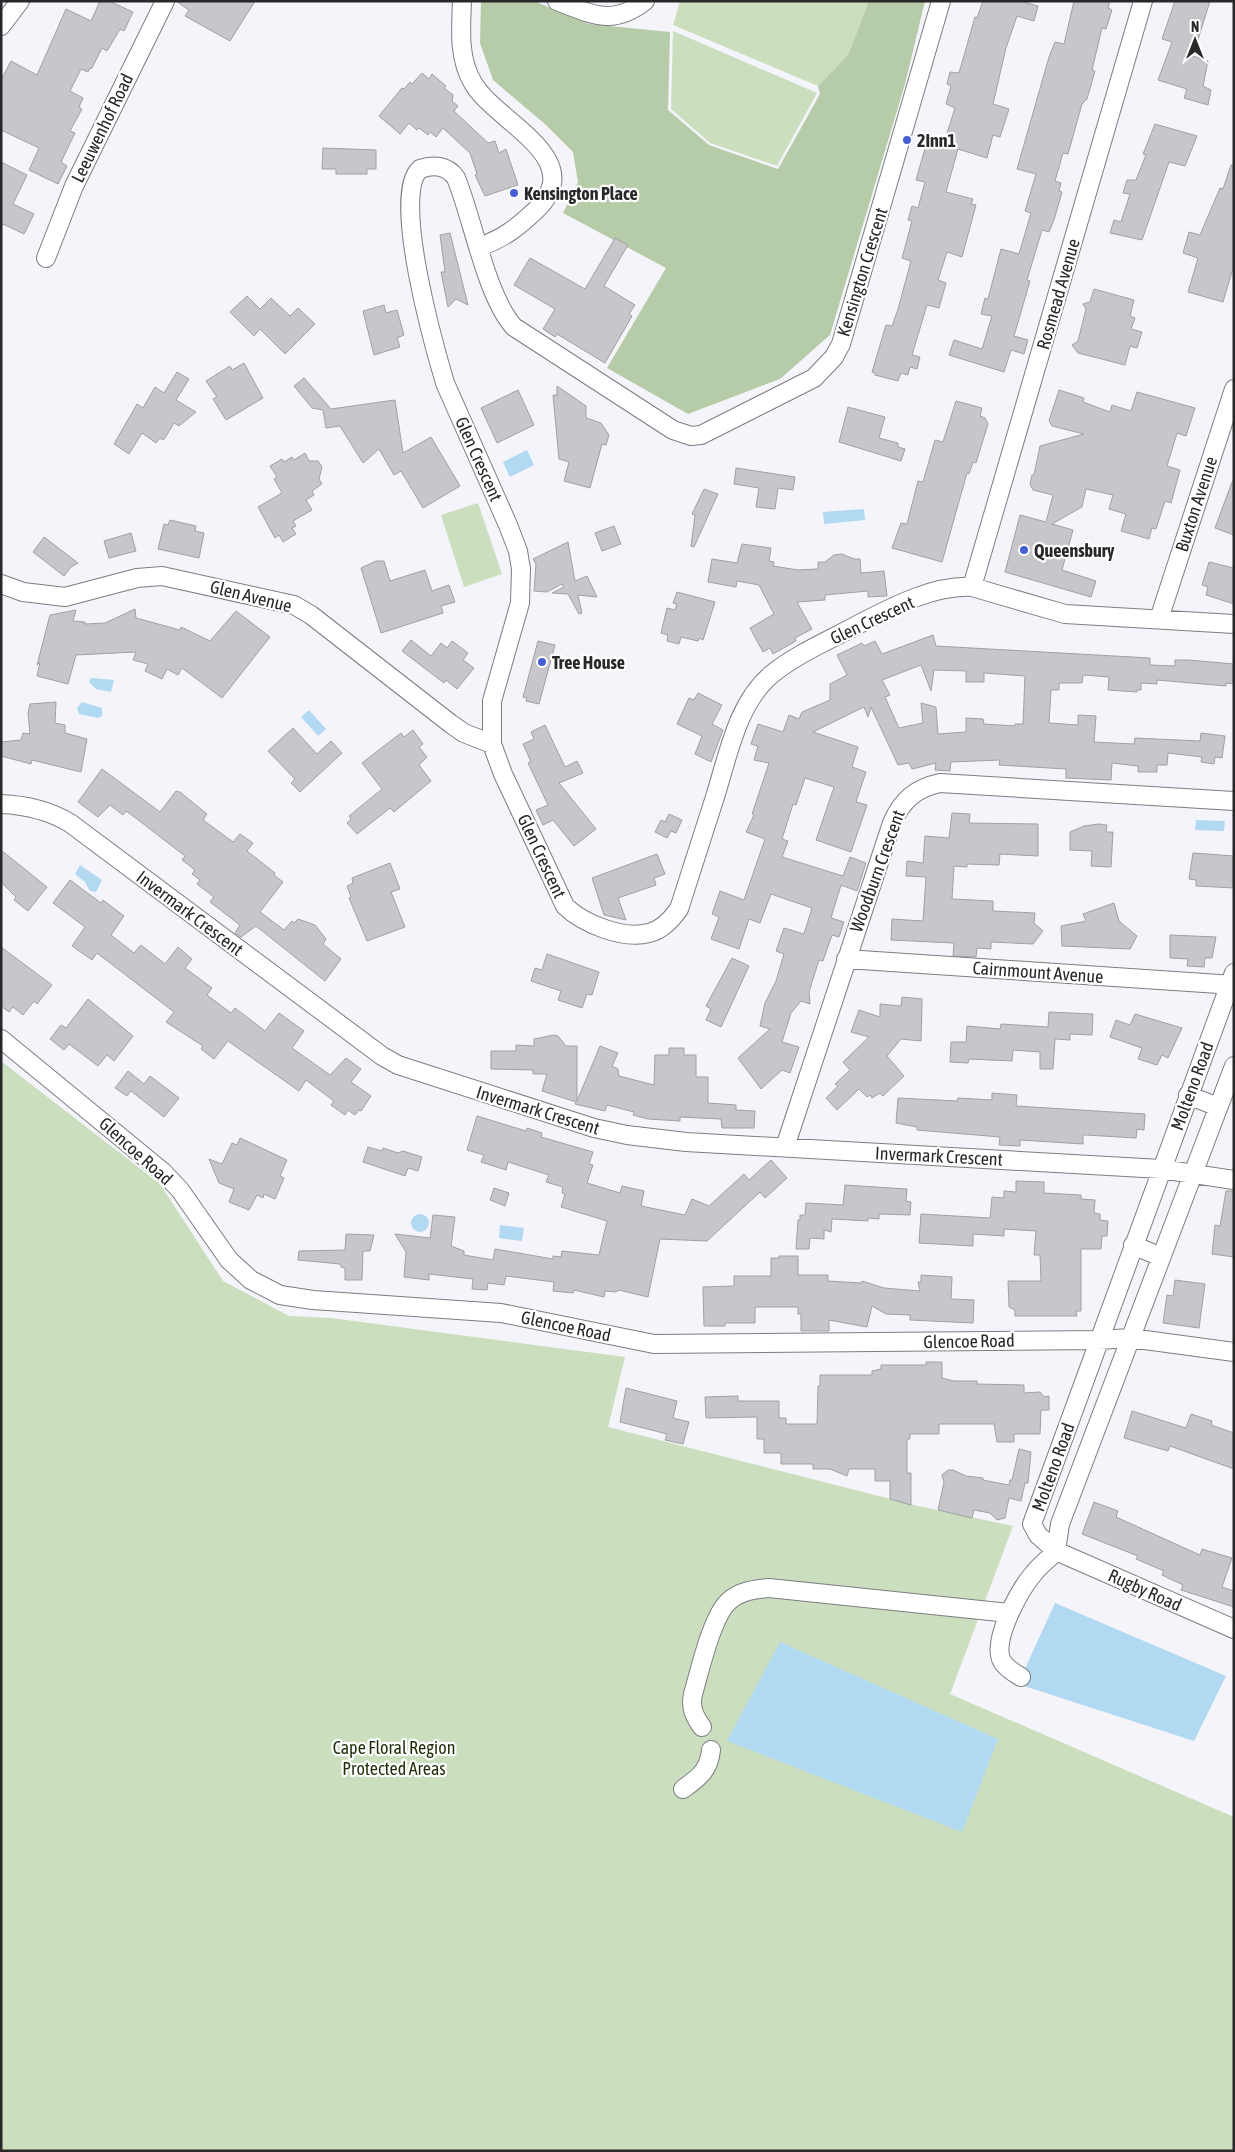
<svg xmlns="http://www.w3.org/2000/svg" width="1235" height="2152" viewBox="0 0 1235 2152" font-family="'Asap Condensed',sans-serif">
<style>
.green{fill:#cbdebe}
.forest{fill:#b6cba7}
.water{fill:#b1d9f1}
.building{fill:#c6c6cb;stroke:#a0a0a5;fill-rule:evenodd}
.lines{fill:none;stroke-linecap:round;stroke-linejoin:round}
.minor-casing{stroke:#7d7d82;stroke-width:20}
.minor{stroke:#fff;stroke-width:18}
.poi-dot{fill:#465fd2;stroke:#fff;stroke-width:2}
.labels{text-anchor:middle;dominant-baseline:central;stroke-width:4.5;stroke-linejoin:round;paint-order:stroke}
.street-label{font-size:18px;fill:#28282a;stroke:#fff}
.poi-label{font-size:18px;font-weight:bold;fill:#28282a;stroke:#fff;text-anchor:start}
.park-label{font-size:18px;fill:#1b3008;stroke:#fff}
</style>
<rect width="100%" height="100%" fill="#f4f4fa"/>
<path class="green" d="M680 1H869L848 55 818 86 673 25Z
M673 31 817 93 777 166 710 143 671 109Z
M478 503 502 574 464 587 441 515Z
M1 1061 160 1184 223 1281 289 1316 331 1318 625 1357 608 1427 918 1506 1013 1526 950 1694 1234 1817V2151H1Z"/>
<path class="forest" d="M481 1H534L589 24 670 32 668 110 709 145 778 169 820 94 818 86 848 55 869 1H925L905 84 830 335 780 379 688 414 607 368 666 268 563 213 578 182 573 152 546 125 493 80 480 43Z"/>
<path class="water" d="M527 450 534 465 510 477 503 462Z
M864 509 865 520 824 524 823 512Z
M91 678 114 680 111 692 96 689 89 682Z
M82 702 102 708V716L98 718 79 714 77 708Z
M309 710 326 729 318 736 301 717Z
M1196 820 1225 821 1224 831 1195 830Z
M80 865 102 880 96 892 90 891 85 882 75 874Z
M411 1223a9 9 0 1 1 18 0a9 9 0 1 1-18 0Z
M500 1225 524 1228 522 1241 499 1238Z
M1055 1603 1226 1676 1194 1741 1018 1684Z
M780 1642 998 1739 962 1832 727 1741Z"/>
<path class="building" d="M100 1H109L133 12 124 31 120 29 107 51 102 48 92 68 89 69 88 72 81 69 70 91 83 98 79 107 82 109 70 131 75 133 61 162 67 166 58 184 29 170 39 148 1 130V80L11 61 37 75 66 9 91 21Z
M176 1H255L230 41 185 16 189 10Z
M983 1H1020L1038 6 1034 21 1017 16 1006 48 993 104 1009 109 1000 137 993 135 987 158 958 149 946 192 973 199 971 204 976 205 962 257 947 252 938 280 946 283 939 308 927 305 912 355 920 357 917 369 910 367 908 375 901 373 898 381 875 375V373L872 372 886 325 892 326 898 309 911 261 902 258 912 221 908 220 912 206 918 208 925 182 916 180 926 145 942 149 955 108 946 104 951 86 947 84 950 72 959 73 975 17 977 18Z
M1074 1H1110L1108 8 1112 10 1106 29 1102 28 1092 70 1095 71 1087 99 1082 104 1068 154 1063 153 1055 181 1061 183 1059 191 1062 192 1054 220 1049 232 1042 230 1027 280 1030 281 1014 336 1028 340 1024 354 1011 350 1004 372 949 355 954 340 982 349 992 316 981 314 985 298 988 299 1001 249 1019 254 1031 213 1025 211 1036 174 1017 169 1049 57 1055 42 1064 44Z
M1175 1H1210L1193 56 1208 61 1203 86 1211 90 1208 105 1184 98 1187 89 1158 80 1172 42 1162 39Z
M422 73 429 79 432 74 446 86 444 88 453 95 452 101 458 106 454 111 488 143 495 141 499 153 506 149 518 185 485 196 475 175 477 174 470 153 443 128 436 137 430 132 428 135 419 128 417 130 409 123 400 134 379 116 402 88 404 89 410 82 412 84Z
M1155 124 1197 136 1185 166 1169 162 1142 240 1110 233 1114 220 1121 222 1130 194 1123 193 1127 180H1136L1146 155 1143 154Z
M323 148 376 150V169H367V174H336V169H322Z
M1 162 27 175 13 204 34 214 24 234 3 224 1 228Z
M1231 165H1234V265L1223 302 1188 292 1198 258 1183 253 1189 232 1200 235 1220 188 1223 189Z
M450 233 468 305 456 299 448 307 441 272H445L440 235Z
M615 238 628 245 604 286 635 305 629 314 632 316 605 363 557 334 555 337 543 329 555 309 514 285 530 258 585 289Z
M1094 289 1134 300 1130 316 1135 318 1131 329 1142 332 1137 348 1130 346 1125 365 1078 353 1072 345 1078 341 1086 309 1083 304 1090 302Z
M247 296 260 309 271 298 290 316 298 308 315 324 285 354 260 329 254 336 230 312Z
M384 305 386 313 397 310 404 335 397 338 400 347 374 355 363 311Z
M244 363 263 398 226 420 213 399 217 397 206 381 230 366 232 370Z
M177 372 189 379 176 400 196 412 179 426 174 423 165 438 163 440 160 438 156 443 142 433 129 454 114 444 137 404 143 408 155 387 164 393Z
M304 378 331 409 395 400 403 453 431 437 460 486 423 508 401 471 394 475 379 449 363 463 340 426 326 428 323 410 312 408 294 386Z
M557 386 586 406V418L601 423 609 435 606 445 602 444 590 488 564 481 569 462 559 459 553 395H557Z
M518 390 534 425 497 443 481 408Z
M1059 390 1084 398 1083 402 1110 412 1112 405 1131 411 1137 392 1195 408 1186 436 1177 433 1167 466 1180 470 1171 503 1165 501 1156 529 1152 528 1149 539 1121 531 1126 514 1109 509 1113 495 1086 489 1082 507 1052 524 1073 530 1062 570 1096 581 1091 597 1005 572 1020 515 1046 522 1053 495 1033 490 1030 484 1032 475H1034L1040 446 1084 434 1052 426 1049 421Z
M956 401 982 408 980 416 985 418 988 424 976 463 973 462 969 474 967 473 942 562 892 548 901 523 907 524 918 481 923 482 935 440 943 442Z
M848 407 885 417 879 438 898 443V447L905 449 901 461 839 442Z
M305 453 309 461H318L322 467 319 479 322 484 312 491 314 495 306 500 312 510 293 521 296 526 292 528 296 534 283 542 279 535 275 538 258 507 282 493 274 479 277 477 270 466 282 459 284 462 292 457 294 460Z
M736 468 795 477 793 490 778 488 775 509 756 507 759 488 734 484Z
M1232 482H1234V535L1215 528Z
M704 489 718 494 694 547 691 546 695 515 692 514Z
M170 520 196 526 195 531 204 533 199 558 158 549 164 524 168 525Z
M614 526 621 544 602 551 595 533Z
M131 533 136 551 109 558 104 541Z
M44 537 78 563 71 567 64 576 33 552Z
M568 542 575 581 587 576 597 597 578 595 582 613 579 614 568 594 552 593 564 587 562 584 547 592 534 591 536 564 533 559Z
M742 544 771 548 769 561 774 562 773 566 798 570 818 569V562H825L834 555 842 554 854 559H860L861 573 884 571 887 596 868 597V591L825 595V600L797 602 812 629 795 638 796 641 773 654 770 648 763 652 750 628 774 614 759 585 737 581 736 587 708 582 712 559 737 563Z
M376 561H384L390 581 425 570 432 591 449 585 455 602 441 606 443 613 381 633 361 568Z
M1209 562 1234 568V604L1206 595 1208 587 1202 585Z
M677 592 715 602 703 640 699 638 698 641 681 637 679 644 667 641 668 635 661 633 667 608 675 610 677 604 673 603Z
M135 609 136 618 180 630 181 627 210 641 236 611 270 637 222 698 182 668 178 675 167 669 162 679 145 671 148 664 133 660 136 652 76 655 68 684 37 676 40 662 37 665 50 615 76 610 73 621 85 622V624L105 623Z
M933 635 936 646 1150 658V665L1175 666V660H1188L1234 664V684L1226 683V686L1157 680V684L1141 683V690H1137V692L1108 690 1109 677 1083 675 1082 683H1059V690H1051L1049 723 1078 725V715L1096 716 1094 742 1134 744 1135 738 1200 741 1201 733 1225 736 1222 758 1215 757 1214 764 1201 762 1202 757 1168 753 1167 765H1157V772H1138V766L1112 763 1111 780 1066 778V769L999 765 1000 760 951 762 950 771 935 770 936 763 912 769 909 763 898 765 871 707 868 717 864 707 813 732 858 747 852 767 866 772 856 802 867 805 851 852 816 840 834 787 805 778 796 805 793 804 782 839 788 841 782 857 843 876 850 857 866 863 857 891 841 885 831 918 844 922 839 937 832 935 823 961 819 960 809 992 810 1004 801 1001 791 1013 782 1042 799 1047 790 1073 782 1070 761 1089 738 1058 770 1029 760 1026 765 1003 776 981 784 954 776 951 784 928 804 934 812 908 771 894 760 923 749 919 739 949 711 939 719 917 712 914 720 891 744 900 765 839 746 832 754 815 752 814 769 763 754 760 758 746 751 744 758 724 783 732 789 715 799 719 802 712 830 700V684L847 675 837 655 862 643 864 646 875 641 882 654ZM921 665 931 691 934 670 966 671V682H984V673L1025 676 1023 724H1015V726L984 724 983 719 966 718V732L938 734 936 707 921 703 923 723 899 728 885 697 890 695 882 680Z
M411 640 431 656 441 643 447 648 452 641 468 653 463 660 474 668 457 689 446 680 444 683 402 651Z
M538 641 555 645 539 704 526 701 527 698 523 697Z
M698 693 722 705 712 724 723 730 711 762 695 754 702 736 677 724 689 698 694 700Z
M56 702 55 723 65 725V733L87 739 81 772 32 760 31 764 1 756V742L21 740 23 733 30 734 28 713 30 704Z
M545 725 565 767 577 761 583 773 559 783 596 829 574 846 553 820 543 825 536 810 548 805 528 763 531 762 523 744 534 739 531 732Z
M293 728 317 754 331 741 342 753 300 792 291 783 295 779 268 751Z
M413 730 423 744 419 747 427 757 419 765 431 781 394 812 390 808 357 834 347 823 351 819 349 816 382 789 362 763 401 733 404 737Z
M102 769 160 812 176 791 180 792 207 814 203 820 233 842 240 834 253 843 247 851 275 873 274 875 283 882 260 912 284 930 292 921 294 923 298 919 315 925 326 939 323 944 341 959 325 981 256 926 241 937 235 933 240 925 210 902 214 897 197 884 200 880 192 874 195 870 182 860 185 856 137 819 126 811 123 815 110 805 98 817 78 802Z
M952 813 970 814 969 823 1038 824V856L1000 854 999 865 967 864V867L954 866 952 899 993 901V911L1035 913 1034 923 1043 931 1033 944 991 942V949L977 948 976 957 953 956 954 943 891 940 892 919 923 921 926 877 906 876 907 861 923 863 925 836 949 838Z
M669 814 682 820 676 833 671 831 667 838 655 832 661 820 665 822Z
M1099 824 1107 825 1106 832H1113L1111 867 1091 866 1092 851 1070 850V832L1084 826Z
M1 850 47 887 28 911 14 900 16 897 1 882Z
M1193 853 1234 856V888L1196 886V880L1189 879Z
M657 854 665 874 654 878 656 885 618 898 626 920 604 915 592 878Z
M390 863 400 889 391 892 405 927 367 941 349 898 351 897 347 886 353 883 352 878Z
M70 880 101 903 103 900 124 916 111 935 134 953 141 945 165 964 178 947 192 959 185 968 212 988 207 995 231 1013 235 1008 265 1031 279 1013 304 1031 292 1048 330 1075 346 1058 361 1069 351 1082 371 1096 361 1111 359 1110 355 1115 348 1110 345 1115 331 1105 334 1101 306 1080 299 1091 228 1041 214 1059 201 1049 203 1046 166 1022 174 1012 97 953 92 960 72 946 85 927 53 903Z
M1114 903 1119 921 1137 936 1130 949 1062 946 1061 926 1086 921 1083 914Z
M1170 935 1216 937 1212 958H1205L1204 967 1187 966 1188 959 1170 958Z
M1 947 52 985 37 1004 34 1001 23 1015 13 1007 9 1012 1 1006Z
M547 954 599 972 592 995 587 994 582 1008 558 1000 561 991 531 981 535 968 542 970Z
M732 958 749 966 721 1027 706 1020 711 1009 706 1006Z
M902 997 922 999V1006L921 1041 901 1039 887 1056 904 1076 883 1096 880 1093 872 1098 870 1095 867 1097 859 1089 837 1110 826 1098 838 1086 835 1084 850 1070 843 1062 869 1037 851 1032 859 1010 880 1017V1004L901 1006Z
M88 999 133 1036 114 1061 107 1055 98 1066 69 1044 64 1050 50 1039 61 1025 66 1028Z
M1049 1012 1093 1014 1092 1035 1070 1034V1040L1055 1039 1053 1069H1040V1052L1013 1050 1012 1061 969 1059 968 1063 950 1062 951 1042H966L967 1026 1000 1029 1001 1024 1048 1027Z
M1135 1014 1182 1028 1168 1058 1162 1055 1157 1065 1138 1059 1142 1048 1110 1037 1116 1020 1130 1025Z
M554 1035 558 1036 566 1046H577V1101L600 1046 618 1053 612 1066 618 1069 619 1076 654 1085 655 1055H669V1048H684V1055H696V1077H708V1103L736 1105V1110L755 1111 754 1128H722L721 1119 680 1117V1121L648 1119 633 1115 634 1112 607 1105 605 1111 575 1104 576 1102 542 1091 547 1074H533V1070L491 1069V1051H516V1045L534 1046V1039Z
M128 1071 144 1084 150 1076 179 1098 164 1117 131 1091 127 1096 115 1088Z
M992 1093 1017 1095 1016 1106 1145 1114 1144 1130 1137 1129 1136 1138 1086 1135H1083V1144L1020 1140V1146L999 1145 1000 1137 917 1130V1127L896 1123 898 1098 957 1101 958 1098 992 1100Z
M477 1116 526 1131 527 1128 542 1133 541 1137 593 1152 589 1164 593 1165 587 1183 620 1193 622 1186 644 1191 641 1206 685 1215 692 1199 709 1206 744 1174 749 1180 771 1160 787 1178 765 1198 760 1192 707 1241 660 1239 648 1297 619 1290 616 1292 605 1291 604 1297 574 1290 573 1293 553 1291 554 1282 506 1276 504 1285 488 1283 487 1290 472 1289 473 1279 429 1274V1280L404 1277 406 1252 395 1234 430 1238 433 1215 455 1217 451 1246 464 1251V1255L493 1260 495 1249 553 1259V1256L561 1257 562 1251 599 1255 607 1221 561 1207 565 1194 562 1193 563 1187 546 1182 549 1175 508 1162 506 1170 481 1162 484 1155 467 1150Z
M240 1138 287 1160 280 1176 284 1178 275 1199 264 1194 263 1198 257 1195 249 1210 229 1202 234 1189 219 1183 209 1159 222 1164 232 1143 237 1145Z
M368 1147 382 1151 383 1148 398 1153 403 1151 422 1157 418 1171 408 1168 405 1176 363 1162Z
M1016 1181 1044 1182V1193L1081 1195V1199L1095 1200 1094 1213 1100 1214V1220L1108 1221 1107 1236H1102L1101 1249H1081V1311H1076L1077 1316H1015V1310L1009 1307 1008 1281H1041L1040 1255H1034L1036 1231 1004 1229V1236L973 1234V1246L919 1243 921 1214 990 1218 992 1197 1004 1198V1191L1016 1192Z
M845 1185 907 1189 906 1201 911 1202 910 1215 879 1214V1219L868 1218V1221L832 1219 831 1232 824 1230V1239L810 1238 809 1249H796L798 1220H800V1215H805L806 1203 843 1205Z
M494 1188 509 1193 505 1206 490 1200Z
M1226 1191H1234V1257L1212 1254 1215 1225 1220 1226Z
M346 1234 374 1235 370 1251H363L362 1280H345V1268L341 1267 340 1264 298 1260 299 1251 345 1250Z
M779 1256H798V1275H828V1281L862 1283V1281L884 1288 920 1291 918 1282H921V1275L952 1277 951 1299 974 1300 973 1323 910 1320V1315L886 1314 872 1306 867 1327 829 1320V1331H801V1314H798V1307H755V1323H725V1326H704L703 1287 734 1286V1276H771V1258H779Z
M1175 1280 1205 1284 1199 1328 1163 1323 1167 1295 1173 1296Z
M926 1362H942V1378L954 1381H977V1384L1024 1385V1393L1040 1392 1044 1397 1049 1396V1410H1041L1040 1434H1014V1442H997L994 1424H939V1434H910V1439H907V1473H911V1505L890 1499V1481H875V1469H849L847 1476 830 1469H813V1464H781V1453H764V1439H757V1417L706 1418 705 1397 738 1396V1401H779V1418H786V1424H817L818 1386H820V1375H872V1371L881 1369V1365H926Z
M626 1388 677 1401 673 1418 689 1422 683 1444 665 1440 667 1434 620 1422Z
M1132 1411 1186 1428 1191 1414 1212 1421 1211 1425 1234 1433V1469L1170 1446 1168 1451 1124 1438Z
M1019 1449 1031 1452 1028 1483H1025L1021 1501 1009 1498 1005 1518 997 1520 990 1513 974 1510 972 1518 938 1510 944 1482 942 1475 948 1470H953L966 1476 983 1478V1480L1009 1485 1010 1480H1012Z
M1094 1502 1118 1511 1116 1517 1200 1555 1202 1549 1232 1558 1222 1587 1234 1591V1607L1181 1590 1183 1585 1162 1575 1164 1571 1136 1559 1138 1556 1082 1534Z"/>
<g class="lines">
<defs>
<path id="minor" d="M462 1C461 29 458 58 473 83 495 122 590 158 536 210 518 227 503 239 479 247
M557 1C591 14 612 27 645 1
M941 1 841 344 834 357 814 378 701 435 691 436 673 430 514 327C486 296 473 219 456 178 448 166 434 164 420 169 391 194 434 346 445 383L508 525 518 551 521 569 520 603 492 701V744L503 774 565 906C583 924 624 940 649 933 662 930 671 920 679 909 691 871 703 834 715 797 728 756 737 703 772 674 798 653 832 639 861 623 894 606 934 585 972 587L1065 614 1234 624
M1 26 20 1
M46 258 74 186 165 1
M1 584 23 592 65 597 137 578 162 576 294 605 311 615 451 724 464 733 492 744
M972 587 1143 1
M1159 619 1234 389
M1 804C27 805 48 810 70 823L382 1056 398 1065 594 1128 627 1135 686 1142 1161 1169 1234 1180
M846 959 1234 985
M1234 973 1032 1524 1038 1535 1056 1551 1234 1629
M1 1039 163 1172 180 1190 229 1260 251 1280 280 1295 313 1300 501 1313 654 1344 1099 1340 1130 1338 1234 1352
M1188 1095 1218 1107
M785 1147 892 823C902 800 916 788 940 783L1234 801
M1133 1245 1161 1257
M1056 1551 1060 1524 1234 1066
M1021 1677C1014 1673 1004 1667 1001 1659 993 1638 1020 1589 1034 1573 1040 1565 1049 1559 1056 1551
M702 1727C694 1716 690 1707 693 1694 700 1670 712 1616 729 1601 740 1591 755 1589 769 1588L1009 1613
M683 1789C698 1778 709 1771 711 1750"/>
</defs>
<use href="#minor" class="minor-casing"/>
<use href="#minor" class="minor"/>
</g>
<g class="poi-dot">
<circle cx="907" cy="140" r="5"/>
<circle cx="514" cy="193" r="5"/>
<circle cx="1024" cy="550" r="5"/>
<circle cx="542" cy="662" r="5"/>
</g>
<g class="labels">
<g class="street-label">
<text transform="translate(102 128) rotate(-64)">Leeuwenhof Road</text>
<text transform="translate(862 272) rotate(-73)">Kensington Crescent</text>
<text transform="translate(1058 294) rotate(-74)">Rosmead Avenue</text>
<text transform="translate(479 459) rotate(66)">Glen Crescent</text>
<text transform="translate(1196 504) rotate(-72)">Buxton Avenue</text>
<text transform="translate(251 596) rotate(14)">Glen Avenue</text>
<text transform="translate(872 620) rotate(-25)">Glen Crescent</text>
<text transform="translate(542 856) rotate(65)">Glen Crescent</text>
<text transform="translate(877 871) rotate(-70)">Woodburn Crescent</text>
<text transform="translate(190 913) rotate(37)">Invermark Crescent</text>
<text transform="translate(1038 972) rotate(4)">Cairnmount Avenue</text>
<text transform="translate(1192 1086) rotate(-70)">Molteno Road</text>
<text transform="translate(538 1110) rotate(17)">Invermark Crescent</text>
<text transform="translate(136 1151) rotate(42)">Glencoe Road</text>
<text transform="translate(939 1156) rotate(3)">Invermark Crescent</text>
<text transform="translate(566 1326) rotate(12)">Glencoe Road</text>
<text transform="translate(969 1341) rotate(-1)">Glencoe Road</text>
<text transform="translate(1053 1467) rotate(-70)">Molteno Road</text>
<text transform="translate(1145 1590) rotate(24)">Rugby Road</text>
</g>
<g class="poi-label">
<text x="917" y="140">2Inn1</text>
<text x="524" y="193">Kensington Place</text>
<text x="1034" y="550">Queensbury</text>
<text x="552" y="662">Tree House</text>
</g>
<g class="park-label">
<text x="394" y="1747">Cape Floral Region<tspan x="394" dy="21">Protected Areas</tspan></text>
</g>
</g>
<rect width="1235" height="2152" fill="none" stroke="#28282a" stroke-width="5"/>
<g transform="translate(1195 40)" stroke="#ffffff" stroke-width="4" paint-order="stroke">
<path d="M0-4L9 19L0 12L-9 19Z" fill="#28282a"/>
<text y="-8" font-size="14" font-weight="bold" text-anchor="middle" fill="#28282a">N</text>
</g>
</svg>
